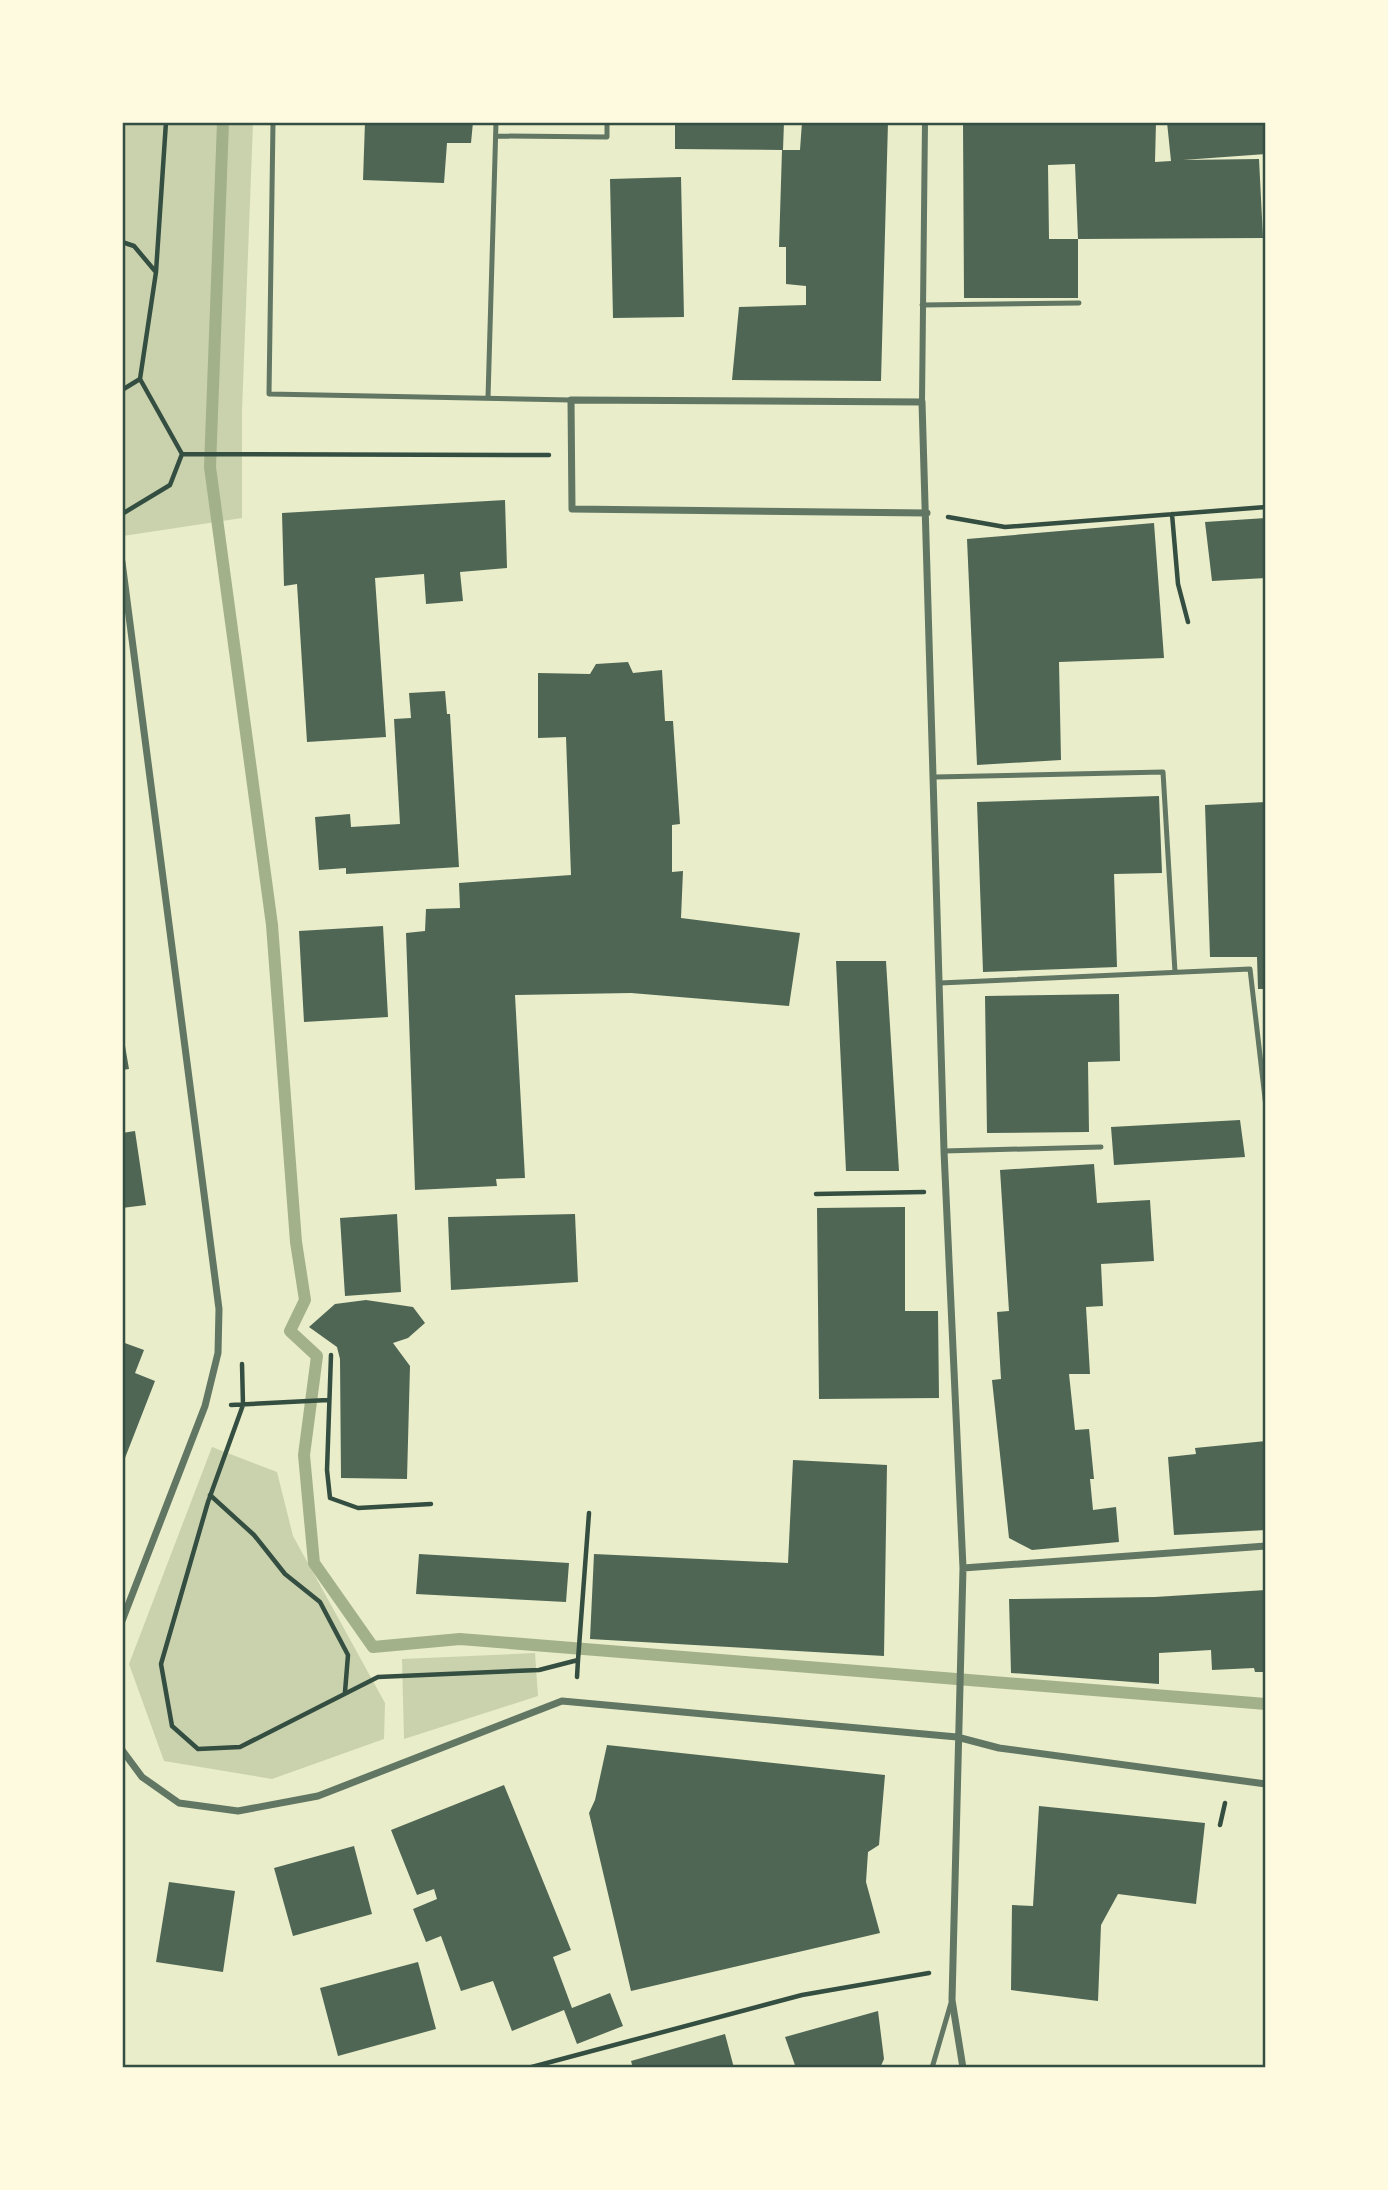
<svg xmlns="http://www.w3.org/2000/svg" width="1388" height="2190" viewBox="0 0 1388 2190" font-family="Merriweather,serif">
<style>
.green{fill:#cad2ad}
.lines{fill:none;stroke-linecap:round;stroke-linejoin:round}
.stream{stroke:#a3b18a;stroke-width:12}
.building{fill:#4f6655}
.path{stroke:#344e41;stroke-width:4.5}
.service{stroke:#617663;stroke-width:5}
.pedestrian{stroke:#617663;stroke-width:6}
.minor{stroke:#617663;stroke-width:7}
.neatline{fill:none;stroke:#344e41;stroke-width:2.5}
</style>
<rect width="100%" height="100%" fill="#e9edc9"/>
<path class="green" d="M123 123H253L242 411V518L123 536Z
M212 1447 277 1472 293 1536 385 1703 384 1739 272 1779 164 1761 129 1664Z
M535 1653 538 1696 404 1739 402 1659Z"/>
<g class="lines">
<path class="stream" d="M223 122 210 467 272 925 296 1242 305 1300 290 1331 317 1356 304 1455 314 1563 373 1647 460 1639 1266 1704"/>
</g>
<path class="building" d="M365 122H473L471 143H447L444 183 363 180Z
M675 122H784L783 150 675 149Z
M802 122H888L881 381 732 380 739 307 806 305V286L786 284V247H779L782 150H800Z
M963 122H1156L1155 162 1171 161 1167 122H1266V154L1183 160 1259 159 1263 238 1078 239 1075 164 1048 165 1049 239H1078V298H964Z
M681 177 684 317 613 318 610 179Z
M505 500 507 568 460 572 463 601 426 604 424 574 375 578 386 737 307 742 297 584 284 586 282 513Z
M1266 518V578L1212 581 1205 522Z
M1154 523 1164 658 1059 662 1061 760 977 765 967 539Z
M628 662 633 673 662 670 665 721H673L680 824 672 825V872L683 871 681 918 800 933 789 1006 631 993 515 995 525 1178 496 1179 497 1186 415 1190 406 933 425 931 426 909 460 908 459 883 571 875 566 737 538 738V673L590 674 596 664Z
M445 691 447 714H450L459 867 346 874V868L319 870 315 817 350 814 351 827 400 824 394 719 411 718 409 693Z
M1159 796 1162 873 1114 874 1117 967 983 972 977 802Z
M1266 802V989H1258L1257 957H1210L1205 805Z
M383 926 388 1017 304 1022 299 931Z
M836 961H886L899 1171H846Z
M1119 994 1120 1061 1088 1062 1089 1132 987 1133 985 996Z
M122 1028 129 1069 122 1070Z
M1240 1120 1245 1157 1114 1165 1111 1127Z
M135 1131 146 1205 122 1208V1133Z
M1094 1164 1097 1203 1150 1200 1154 1261 1101 1264 1103 1306 1086 1307 1090 1374H1069L1075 1430 1089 1429 1094 1479H1090L1093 1510 1116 1507 1119 1542 1032 1550 1009 1538 992 1380 1001 1379 997 1312 1009 1311 1000 1170Z
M905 1207V1311H938L939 1398 819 1399 817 1208Z
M397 1214 401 1292 345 1296 340 1218Z
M575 1214 578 1282 451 1290 448 1217Z
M366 1300 413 1307 425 1323 408 1338 393 1343 410 1366 407 1479 341 1478 340 1359 337 1347 309 1327 335 1304Z
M122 1342 144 1350 135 1373 155 1381 125 1458Z
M1266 1441V1530L1174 1535 1168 1457 1196 1454 1195 1448Z
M793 1460 887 1465 884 1656 590 1639 594 1554 788 1563Z
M419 1554 569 1563 566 1602 416 1594Z
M1266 1590V1672H1255L1254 1668 1212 1670 1211 1650 1159 1653V1684L1011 1673 1009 1599 1155 1597Z
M607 1745 885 1775 879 1845 868 1852 866 1882 880 1933 631 1991 589 1813 595 1800Z
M504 1785 571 1950 553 1957 572 2008 610 1993 623 2026 577 2044 564 2010 512 2031 493 1981 461 1991 441 1936 426 1942 413 1909 437 1899 434 1889 417 1895 391 1830Z
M1039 1806 1205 1823 1196 1904 1118 1894 1101 1925 1098 2001 1011 1990 1012 1905 1033 1906Z
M354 1846 372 1914 293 1936 274 1868Z
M169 1882 235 1891 223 1972 156 1962Z
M418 1962 436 2029 338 2056 320 1988Z
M878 2011 884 2059 880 2068H796L785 2037Z
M725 2034 734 2068H633L631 2061Z"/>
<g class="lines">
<path class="path" d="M166 122 156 272 140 379 182 454 549 455
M122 242 134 246 155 271
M122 390 140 379
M122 514 170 485 182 454
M1172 514 1178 584 1188 622
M948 517 1005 527 1266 507
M816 1194 924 1192
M331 1355 327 1470 330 1498 358 1508 431 1504
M242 1364 243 1405 208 1502 161 1664 172 1726 198 1749 240 1747 378 1677 539 1670 578 1660 589 1513
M231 1405 328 1400
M210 1495 254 1535 285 1574 320 1602 348 1655 345 1692
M577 1677 578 1660
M1220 1825 1225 1803
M528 2068 802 1995 929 1973"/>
<path class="service" d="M273 122 269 394 571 400
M496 136 607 137V122
M922 305 1079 303
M488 398 496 122
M935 777 1163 772 1175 972
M940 983 1250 969 1266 1107
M944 1151 1101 1147
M932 2068 951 2003"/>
<path class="pedestrian" d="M922 402 925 122"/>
<path class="minor" d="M927 513 572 509 571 400 922 402 944 1151 963 1568 952 2000 963 2068
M122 562 219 1309 218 1353 205 1406 122 1621
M963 1568 1266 1546
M122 1750 142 1777 179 1803 238 1811 318 1796 562 1701 957 1737 999 1748 1266 1784"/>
</g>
<rect width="1388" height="2190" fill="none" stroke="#fefae0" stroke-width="248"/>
<rect x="124" y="124" width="1140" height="1942" class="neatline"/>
</svg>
